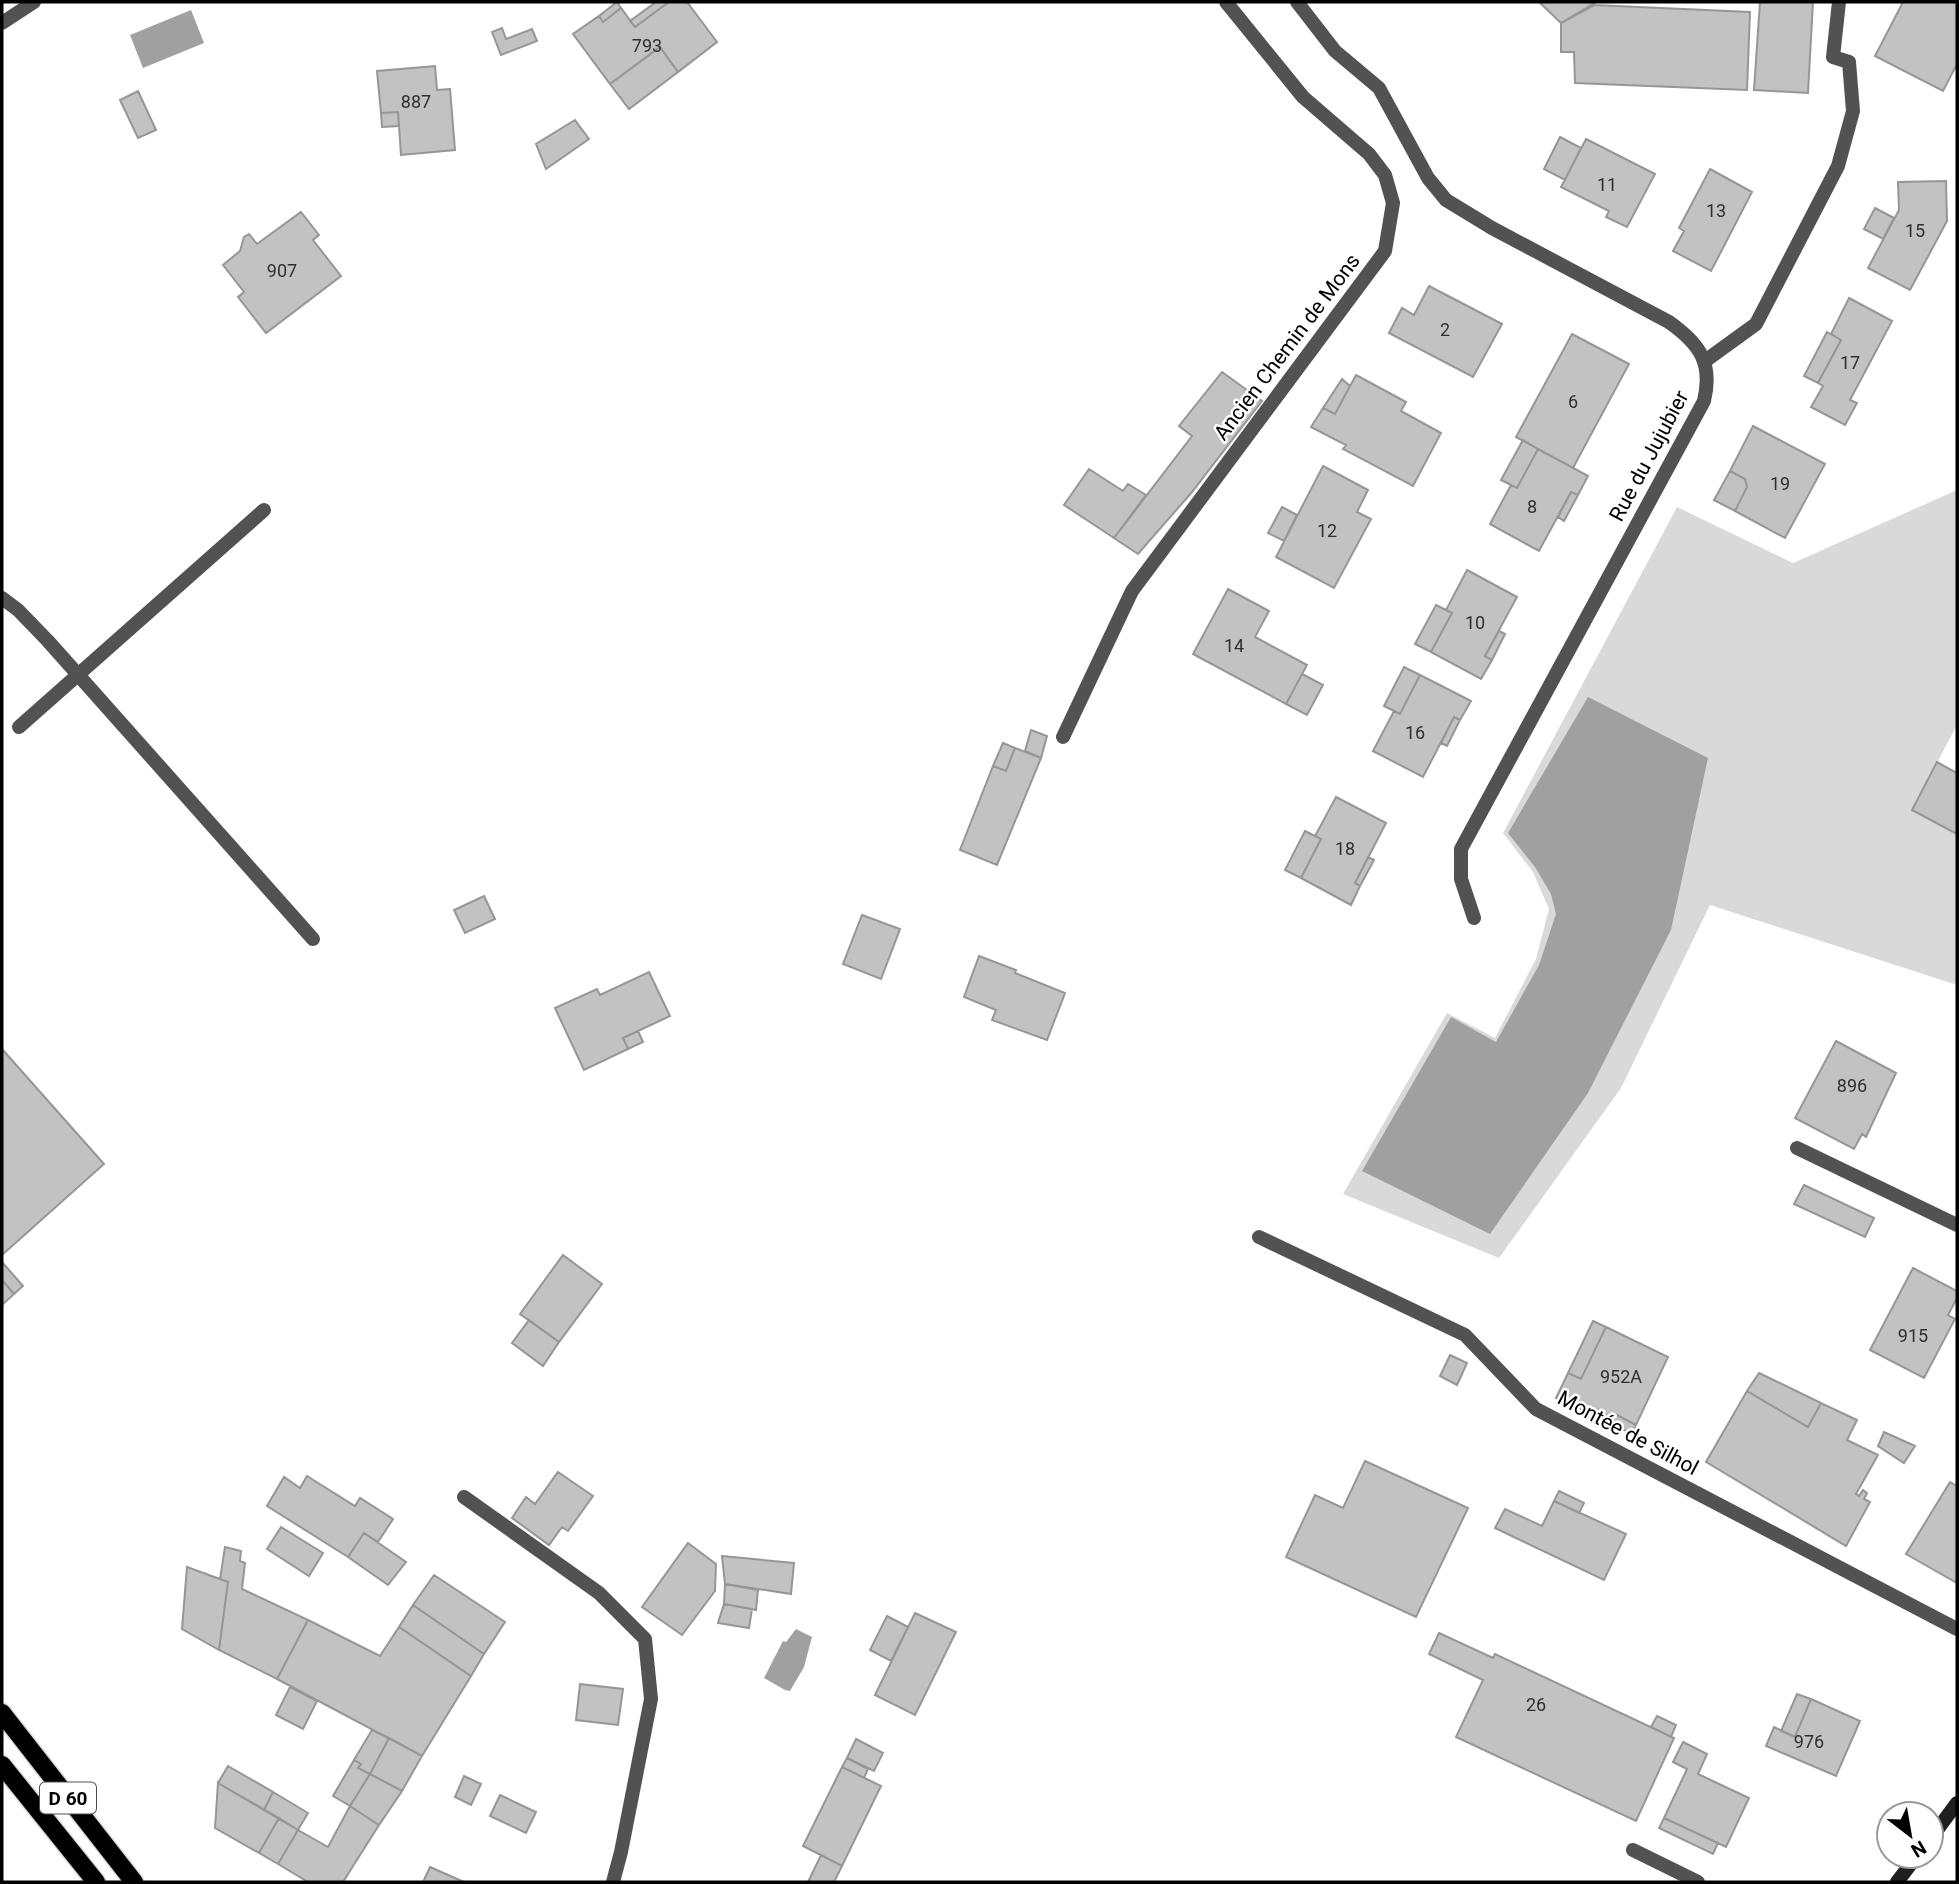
<svg xmlns="http://www.w3.org/2000/svg" width="1959" height="1884" viewBox="0 0 1959 1884" font-family="Roboto,sans-serif">
<style>
.green{fill:#d9d9d9}
.water{fill:#a0a0a0}
.building{fill:#c2c2c2;stroke:#969696;stroke-width:2}
.lines{fill:none;stroke-linecap:round;stroke-linejoin:round}
.primary-casing{stroke:#dbdbdb;stroke-width:21}
.service{stroke:#525252;stroke-width:14}
.minor{stroke:#525252;stroke-width:14}
.secondary{stroke:#1f1f1f;stroke-width:14}
.primary{stroke:#000;stroke-width:18}
.labels{text-anchor:middle;dominant-baseline:central;stroke-width:5;stroke-linejoin:round;paint-order:stroke}
.number-label{font-size:18px;fill:#303030}
.shield{fill:#fff;stroke:#4c4c4c;stroke-width:2}
.shield-label{font-size:19px;font-weight:bold;fill:#000}
.street-label{font-size:21px;fill:#000;stroke:#fff}
</style>
<rect width="100%" height="100%" fill="#fff"/>
<path class="green" d="M1957 490V725L1912 810 1957 834V985L1710 905 1621 1088 1499 1258 1343 1194 1447 1013 1495 1038 1536 959 1549 909 1533 872 1503 833 1677 507 1793 563Z"/>
<path class="water" d="M191 10 204 43 143 68 130 35Z
M1588 697 1708 758 1671 930 1588 1093 1490 1234 1362 1171 1451 1017 1496 1042 1539 965 1556 914 1551 894 1535 867 1508 833Z
M796 1629 812 1637 804 1667 790 1691 785 1690 764 1678 783 1641 786 1642Z"/>
<path class="building" d="M617 2 621 8 603 22 599 16Z
M656 2H669L635 27 630 21Z
M669 2H687L717 42 678 72 660 47 610 84 573 34 599 16 603 22 621 8 635 27Z
M1539 2H1596L1561 23Z
M1760 2H1813L1808 93 1754 90Z
M1903 2H1957V64L1943 91 1875 56Z
M1594 5 1750 12 1747 90 1575 83 1574 52H1561V23Z
M502 28 506 39 532 29 537 41 501 55 492 32Z
M660 47 678 72 629 109 610 84Z
M435 66 437 90 450 89 455 150 401 155 398 112 381 113 377 71Z
M138 91 156 130 138 138 120 100Z
M398 112 399 126 382 127 381 113Z
M575 120 589 139 546 169 536 144Z
M1560 137 1581 148 1565 180 1544 169Z
M1586 139 1655 174 1627 227 1606 217 1609 211 1561 187Z
M1710 169 1752 192 1711 271 1673 251 1684 231 1679 228Z
M1946 181 1947 221 1910 290 1868 268 1899 210 1898 182Z
M1875 208 1894 218 1883 239 1864 229Z
M301 212 319 235 313 240 341 276 266 333 238 297 244 292 223 265 240 251 244 237 249 234 257 244Z
M1429 286 1502 324 1473 377 1389 333 1402 308 1414 315Z
M1849 298 1892 321 1850 400 1857 403 1845 425 1811 407 1823 386 1818 383 1841 340 1831 334Z
M1827 332 1841 340 1818 383 1804 376Z
M1572 334 1629 364 1573 468 1516 437Z
M1222 372 1262 401 1192 492 1138 554 1114 538 1192 436 1179 426Z
M1356 375 1406 402 1401 411 1441 433 1413 486 1343 449 1346 445 1311 427 1323 408 1335 414Z
M1342 379 1350 386 1335 414 1323 408Z
M1753 426 1825 464 1785 538 1735 511 1747 487 1745 479 1730 471Z
M1523 440 1538 449 1517 488 1501 480Z
M1538 449 1588 476 1578 495 1571 492 1539 551 1490 524 1511 485 1517 488Z
M1323 466 1368 490 1357 512 1371 519 1334 588 1276 557Z
M1089 469 1123 491 1128 484 1146 495 1114 538 1064 505Z
M1730 471 1745 479 1747 487 1735 511 1714 500Z
M1571 492 1578 495 1564 521 1558 517Z
M1282 507 1297 515 1284 541 1268 533Z
M1467 570 1517 597 1485 656 1492 660 1481 679 1431 652 1452 613 1446 610Z
M1228 589 1269 611 1255 637 1307 665 1286 704 1193 654Z
M1436 605 1452 613 1431 652 1415 644Z
M1499 631 1505 634 1492 660 1485 656Z
M1404 667 1420 675 1400 714 1384 706Z
M1302 674 1323 685 1307 715 1286 704Z
M1420 675 1471 701 1460 720 1454 717 1423 777 1373 751 1394 711 1400 714Z
M1454 717 1460 720 1447 746 1441 743Z
M1031 730 1047 736 1041 758 1025 751Z
M1003 743 1015 748 1006 771 993 766Z
M1015 748 1041 758 997 865 960 850 993 766 1006 771Z
M1937 762 1957 773V834L1912 810Z
M1336 797 1386 823 1355 883 1360 886 1351 905 1301 878 1321 839 1315 836Z
M1305 831 1321 839 1301 878 1285 870Z
M1368 857 1374 860 1360 886 1355 883Z
M484 896 495 919 465 933 454 910Z
M862 915 900 929 881 979 843 964Z
M979 956 1016 970 1015 973 1065 993 1047 1040 992 1020 996 1010 964 997Z
M649 972 670 1016 623 1038 628 1049 584 1070 555 1008 597 989 600 995Z
M638 1031 643 1042 628 1049 623 1038Z
M1836 1041 1896 1073 1866 1137 1862 1134 1854 1149 1795 1118Z
M2 1049 104 1164 2 1255Z
M1804 1185 1874 1218 1865 1237 1794 1204Z
M563 1255 602 1284 559 1342 520 1314Z
M2 1262 23 1286 14 1294 2 1280Z
M1913 1268 1957 1291V1298L1948 1315 1955 1319 1924 1378 1870 1350Z
M2 1280 14 1294 2 1305Z
M529 1320 559 1342 543 1366 512 1343Z
M1593 1321 1606 1327 1581 1379 1568 1373Z
M1606 1327 1668 1357 1636 1425 1615 1414 1613 1418 1595 1409 1592 1414 1556 1398 1568 1373 1581 1379Z
M1450 1355 1467 1363 1457 1385 1440 1376Z
M1759 1373 1821 1403 1808 1427 1747 1391Z
M1747 1391 1808 1427 1821 1403 1857 1420 1847 1440 1878 1455 1856 1494 1859 1496 1863 1490 1867 1493 1864 1499 1870 1502 1846 1546 1706 1462Z
M1595 1409 1613 1418 1610 1423 1592 1414Z
M1615 1414 1636 1425 1632 1434 1610 1423Z
M1884 1432 1915 1446 1904 1463 1878 1446Z
M1365 1461 1468 1508 1416 1617 1286 1557 1315 1495 1343 1508Z
M558 1472 593 1496 568 1531 562 1527 549 1545 512 1518 526 1497 535 1504Z
M307 1476 355 1506 360 1498 393 1519 378 1542 364 1533 348 1557 267 1506 284 1477 300 1488Z
M1950 1482 1957 1486V1579L1955 1582 1906 1554Z
M1559 1491 1584 1503 1579 1513 1554 1501Z
M1554 1501 1626 1534 1604 1580 1495 1528 1505 1509 1542 1526Z
M281 1527 323 1553 309 1576 267 1549Z
M364 1533 406 1562 388 1585 348 1557Z
M688 1543 716 1564 715 1591 682 1635 642 1607Z
M225 1547 241 1551 240 1561 245 1563 242 1589 308 1620 277 1679 219 1650 228 1582 220 1579Z
M722 1556 794 1563 791 1594 725 1584Z
M187 1567 228 1582 219 1650 182 1629Z
M434 1575 505 1622 484 1654 413 1605Z
M725 1584 758 1590 756 1610 724 1604Z
M724 1604 752 1609 749 1628 718 1623Z
M413 1605 484 1654 471 1676 399 1627Z
M915 1613 956 1632 915 1715 875 1695Z
M887 1616 908 1627 891 1661 870 1650Z
M308 1620 380 1656 399 1627 471 1676 422 1756 277 1679Z
M1439 1633 1493 1658 1495 1654 1674 1738 1636 1821 1456 1737 1483 1680 1429 1654Z
M580 1684 623 1689 618 1725 576 1720Z
M290 1687 317 1701 303 1729 276 1715Z
M1797 1694 1811 1699 1795 1737 1781 1731Z
M1811 1699 1860 1721 1836 1776 1766 1746 1774 1727 1795 1737Z
M1657 1716 1676 1725 1671 1737 1651 1727Z
M372 1730 389 1738 370 1774 358 1768 361 1764 354 1760Z
M389 1738 422 1756 402 1791 370 1774Z
M856 1739 883 1753 874 1771 847 1758Z
M1683 1742 1707 1754 1698 1774 1749 1798 1726 1847 1664 1818 1687 1769 1673 1762Z
M847 1758 868 1769 864 1778 842 1767Z
M354 1760 361 1764 358 1768 370 1774 350 1806 333 1796Z
M228 1766 273 1792 264 1810 218 1783Z
M842 1767 881 1786 842 1866 803 1846Z
M370 1774 402 1791 379 1825 350 1806Z
M464 1776 481 1784 471 1805 455 1797Z
M218 1783 279 1818 259 1853 215 1828Z
M273 1792 308 1813 298 1830 264 1810Z
M500 1795 536 1812 526 1833 490 1816Z
M350 1806 379 1825 343 1882H308L278 1864 298 1830 328 1847Z
M279 1818 298 1830 278 1864 259 1853Z
M1664 1818 1718 1843 1713 1854 1659 1828Z
M821 1855 842 1866 834 1882H808Z
M430 1867 464 1882H423Z"/>
<g class="lines">
<defs>
<path id="primary" d="M2 1713 134 1882
M2 1765 96 1882"/>
</defs>
<use href="#primary" class="primary-casing"/>
<path class="service" d="M2 598 18 610 48 641 313 939
M19 727 264 510
M1633 1850 1698 1882"/>
<path class="minor" d="M1297 2 1335 51 1379 88 1428 178 1446 200 1492 228 1669 322C1700 344 1713 363 1704 401L1461 849V879L1474 918
M2 23 34 2
M1705 361 1756 324 1838 166 1853 111 1849 62 1833 57 1839 2
M1063 737 1132 591 1385 251 1393 203 1385 175 1369 154 1303 97 1226 2
M1797 1148 1957 1225
M1259 1237 1465 1335 1536 1409 1957 1629
M464 1497 599 1593 645 1639 651 1699 621 1852 613 1882"/>
<path class="secondary" d="M1931 1838 1957 1803
M1897 1882 1917 1856"/>
<use href="#primary" class="primary"/>
</g>
<g class="labels">
<g class="number-label">
<text x="647" y="45">793</text>
<text x="416" y="101">887</text>
<text x="1607" y="184">11</text>
<text x="1716" y="210">13</text>
<text x="1915" y="230">15</text>
<text x="282" y="270">907</text>
<text x="1445" y="329">2</text>
<text x="1850" y="362">17</text>
<text x="1573" y="401">6</text>
<text x="1780" y="483">19</text>
<text x="1532" y="506">8</text>
<text x="1327" y="530">12</text>
<text x="1475" y="622">10</text>
<text x="1234" y="645">14</text>
<text x="1415" y="732">16</text>
<text x="1345" y="848">18</text>
<text x="1852" y="1085">896</text>
<text x="1913" y="1335">915</text>
<text x="1621" y="1376">952A</text>
<text x="1536" y="1704">26</text>
<text x="1809" y="1741">976</text>
</g>
<rect class="shield" x="40" y="1782.5" width="56" height="31" rx="5"/>
<g class="shield-label">
<text x="68" y="1798">D 60</text>
</g>
<g class="street-label">
<text transform="translate(1287 347) rotate(-53)">Ancien Chemin de Mons</text>
<text transform="translate(1649 456) rotate(-62)">Rue du Jujubier</text>
<text transform="translate(1628 1433) rotate(28)">Montée de Silhol</text>
</g>
</g>
<rect width="1959" height="1884" fill="none" stroke="#000000" stroke-width="7"/>
<g transform="translate(1910 1835) rotate(149)"><circle r="33" fill="#ffffff" stroke="#999999" stroke-width="2"/>
<path d="M0-5L12 26L0 18L-12 26Z" fill="#000000"/>
<text y="-10" font-size="19" font-weight="bold" text-anchor="middle" fill="#000000">N</text>
</g>
</svg>
